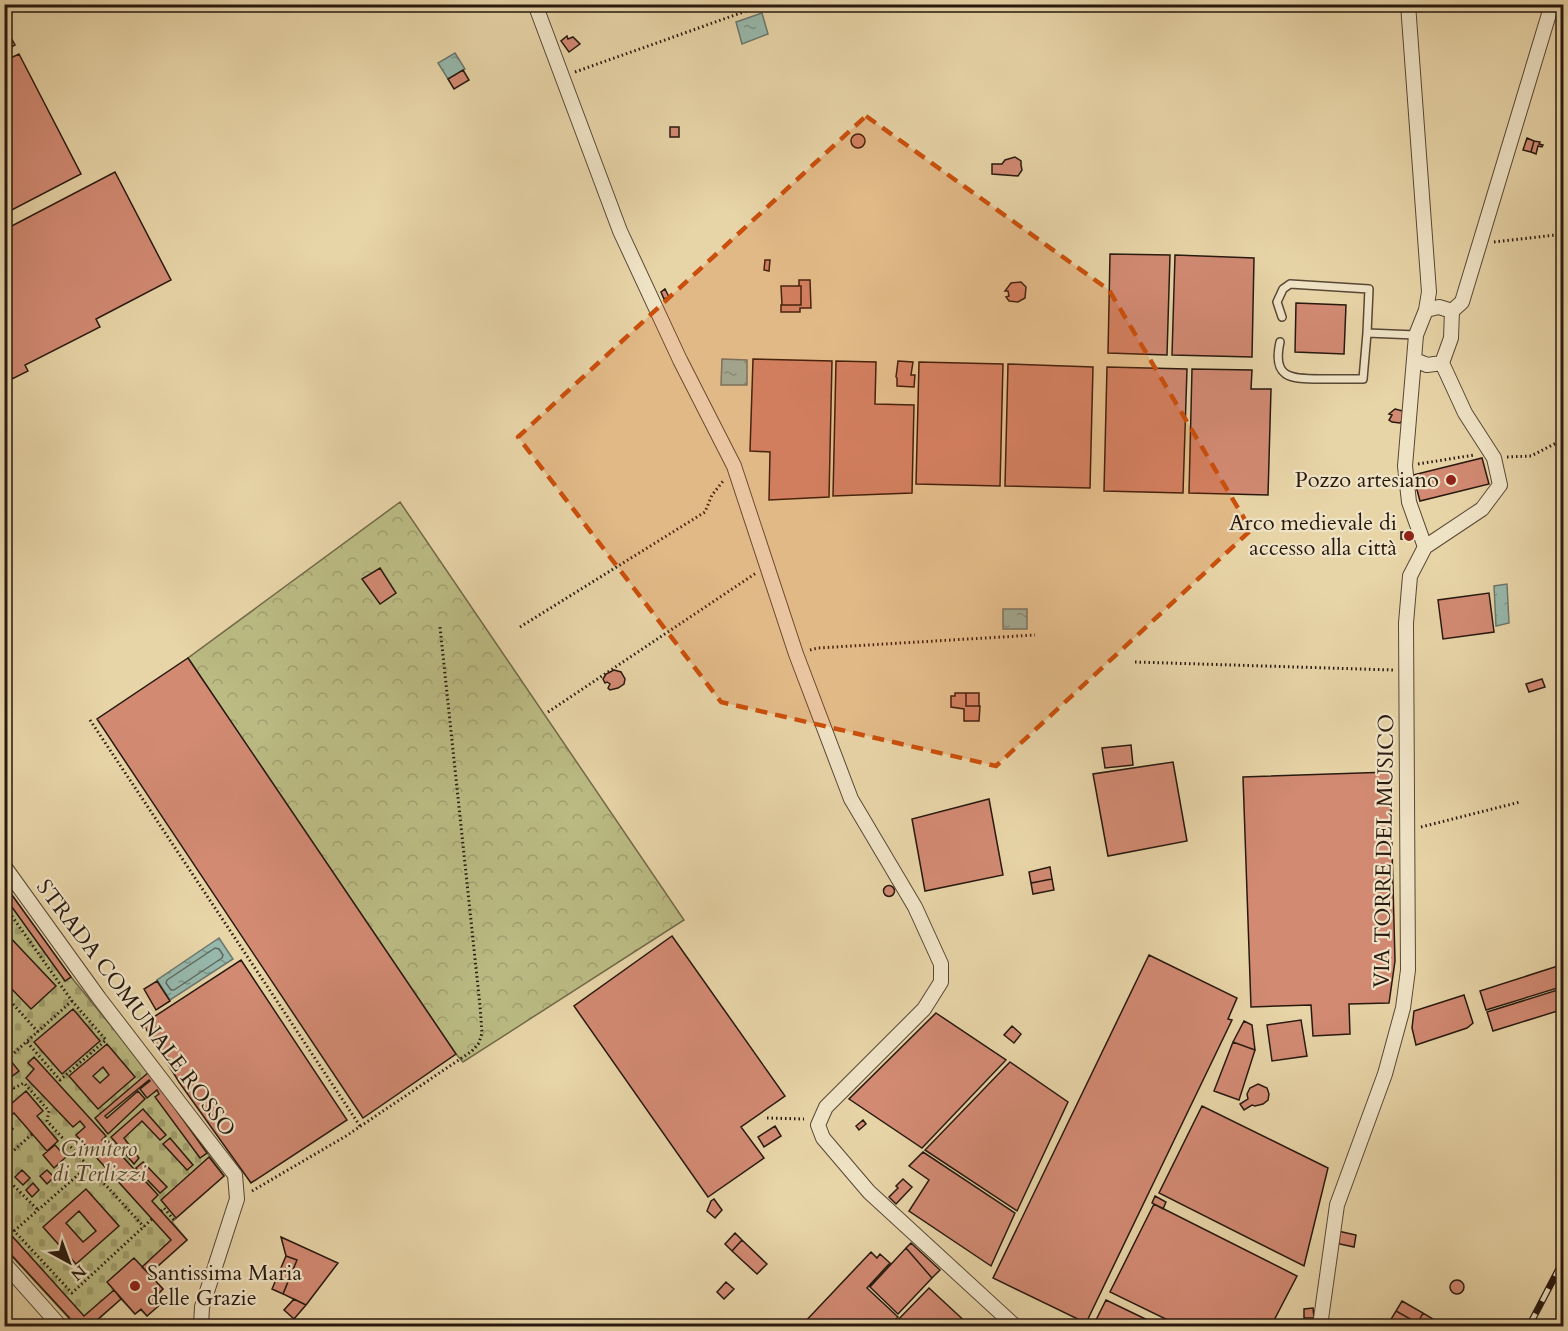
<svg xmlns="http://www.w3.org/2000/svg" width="1568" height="1331" viewBox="0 0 1568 1331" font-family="Cardo,serif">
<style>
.forest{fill:url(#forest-crowns);stroke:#726a49;stroke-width:1.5}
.cemetery{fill:url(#cemetery-stones);stroke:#726a49;stroke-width:1.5}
.water{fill:url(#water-ripples);stroke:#6b786d;stroke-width:1.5}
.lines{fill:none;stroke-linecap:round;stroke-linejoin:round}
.shore{stroke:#60685e;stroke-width:1.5}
.building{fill:#d28a73;stroke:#28190f;stroke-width:1.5;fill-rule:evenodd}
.service-casing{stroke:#584835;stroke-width:10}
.minor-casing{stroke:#584835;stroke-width:16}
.path{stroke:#28190f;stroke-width:3;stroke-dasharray:1.5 3;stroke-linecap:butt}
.service{stroke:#efe3c6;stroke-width:7}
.minor{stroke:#efe3c6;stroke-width:14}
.rail-casing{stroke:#28190f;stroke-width:7}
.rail{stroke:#efe3c6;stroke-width:4.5;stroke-dasharray:14;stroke-linecap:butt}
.marked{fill:#cb4f0c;fill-opacity:0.2;stroke:#cb4f0c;stroke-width:4.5;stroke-dasharray:12 8;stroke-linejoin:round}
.poi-dot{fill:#8f2418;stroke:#efe3c6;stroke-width:2}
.labels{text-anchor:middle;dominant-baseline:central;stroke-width:4.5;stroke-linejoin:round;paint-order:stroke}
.poi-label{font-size:22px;fill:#28190f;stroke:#efe3c6;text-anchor:end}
.street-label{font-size:22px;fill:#28190f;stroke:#efe3c6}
.park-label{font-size:22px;font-style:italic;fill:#544a32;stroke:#efe3c6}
</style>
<defs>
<pattern id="forest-crowns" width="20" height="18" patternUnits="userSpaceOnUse" patternTransform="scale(1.5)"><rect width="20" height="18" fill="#bbbb83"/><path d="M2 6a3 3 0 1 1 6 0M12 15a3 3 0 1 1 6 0" fill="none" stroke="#a1a070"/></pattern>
<pattern id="cemetery-stones" width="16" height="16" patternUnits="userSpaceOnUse" patternTransform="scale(1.5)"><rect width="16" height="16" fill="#bbbb83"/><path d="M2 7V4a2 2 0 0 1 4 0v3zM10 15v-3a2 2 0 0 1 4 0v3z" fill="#a1a070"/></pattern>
<pattern id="water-ripples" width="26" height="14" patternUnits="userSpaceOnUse" patternTransform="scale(1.5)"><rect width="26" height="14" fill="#97b8ac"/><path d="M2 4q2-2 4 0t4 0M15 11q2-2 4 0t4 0" fill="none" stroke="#7b958a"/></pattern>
</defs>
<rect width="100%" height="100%" fill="#e7d4a7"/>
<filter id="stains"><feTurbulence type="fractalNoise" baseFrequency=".00333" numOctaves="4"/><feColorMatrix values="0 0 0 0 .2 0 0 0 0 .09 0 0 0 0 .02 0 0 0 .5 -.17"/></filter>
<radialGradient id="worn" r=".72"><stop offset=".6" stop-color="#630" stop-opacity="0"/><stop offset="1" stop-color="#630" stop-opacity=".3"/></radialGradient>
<path class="forest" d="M400 502 684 920 463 1062 456 1054 188 658Z"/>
<path class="cemetery" d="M4 884 71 977 149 1072 224 1176 172 1222 187 1240 149 1274 163 1289 157 1295 163 1302 147 1316 141 1310 135 1314 121 1299 91 1326H76L5 1249Z"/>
<path class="water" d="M762 13 768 34 742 44 736 22Z
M455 53 465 69 448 79 438 63Z
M722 359 747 360V385H721Z
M1507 584 1509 623 1496 626 1494 586Z
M1003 609H1027V629H1003Z
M219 938 233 959 170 1000 157 980Z"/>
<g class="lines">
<path class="shore" d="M215 948 219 949 223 955 222 958 174 990H171L166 983 167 980Z"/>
</g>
<path class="building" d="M735 4H752L744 9 745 6 740 5 737 7Z
M4 25 15 45 4 51Z
M567 36 568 39 573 37 580 44 569 52 561 41Z
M19 54 81 174 4 214V61Z
M463 70 469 80 454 89 448 79Z
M670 127H679V137H670Z
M851 141a7 7 0 1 1 14 0a7 7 0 1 1-14 0Z
M1527 138 1534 141 1531 152 1523 150Z
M1534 141 1540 142 1539 144 1543 145 1542 147 1538 146 1536 154 1531 152Z
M1015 157 1021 161V165L1022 170 1018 176 992 174V164H1002L1005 160Z
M115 172 171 280 98 318 96 319 100 327 25 365 28 371 4 383V230Z
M1110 254 1170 255 1167 355 1108 353Z
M1175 255 1254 258 1252 357 1172 355Z
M765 260H770L769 271 764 270Z
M799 280H810L811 308H800V312H781V305H801V286H799Z
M1021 282 1026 287 1025 298 1018 302 1009 301 1006 297 1009 296 1008 291H1005L1011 283Z
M781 286H801V305H782Z
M665 289 669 297 664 299 661 292Z
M1296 303 1346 305 1344 354 1295 352Z
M753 359 832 361 829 497 769 500 770 452 750 451Z
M836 361 876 362 875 404 914 405 912 493 833 496Z
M898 361 913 362 911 375H915L914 387 897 386V378L896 377Z
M919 362 1003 364 1000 486 916 484Z
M1008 364 1093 367 1090 488 1005 486Z
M1107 367 1187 369 1183 493 1104 491Z
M1192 369 1252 370 1251 389H1271L1268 495 1189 493Z
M1395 409 1403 411V420L1400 423 1392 422 1389 420 1392 415 1389 414Z
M1482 458 1489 484 1420 501 1413 475Z
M1401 532 1417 533 1416 540 1401 539Z
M380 568 396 593 380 604 362 579Z
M1489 593 1494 632 1443 639 1438 600Z
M188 658 456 1054 363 1118 97 719Z
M614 670 621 672 625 679 624 684 618 688 610 690 608 688 610 684 607 682 605 683 603 679 606 674Z
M1542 679 1545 687 1529 692 1526 684Z
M955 693H966V706H980L979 721H964V709L951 707V696H955Z
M966 693H979V706H966Z
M1131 745 1133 765 1105 768 1102 748Z
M1173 762 1187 841 1108 856 1093 774Z
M1390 772 1395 961 1389 1003 1349 1004 1350 1034 1313 1036 1311 1005 1251 1007 1243 777Z
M989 799 1003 875 925 891 912 819Z
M1050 867 1052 879 1031 883 1029 872Z
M1052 879 1054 890 1033 894 1031 883Z
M4 884 71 977 65 981 4 896Z
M883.5 891a5.5 5.5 0 1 1 11 0a5.5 5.5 0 1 1-11 0Z
M4 931 56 986 31 1009 4 981Z
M672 936 785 1096 741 1127 764 1158 708 1197 574 1006Z
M1149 955 1237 998 1228 1019 1232 1020 1086 1323 993 1278Z
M241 960 347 1120 251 1183 179 1082 143 1024Z
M1564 964V986L1486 1010 1480 991Z
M157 981 170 1001 156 1010 144 989Z
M1564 988V1009L1493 1031 1487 1012Z
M1464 995 1473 1023 1467 1028 1416 1045 1412 1028 1414 1011Z
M73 1009 100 1041 62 1074 34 1042Z
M936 1013 1006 1060 922 1148 849 1099Z
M1301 1020 1307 1056 1272 1061 1267 1025Z
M1244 1021 1252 1025 1255 1050 1233 1042Z
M1012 1026 1021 1034 1014 1043 1004 1035Z
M1233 1042 1255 1050 1239 1100 1214 1091Z
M107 1044 135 1077 98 1109 69 1076ZM103 1067 109 1075 100 1083 93 1076Z
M34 1057 106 1136 102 1140 105 1143 108 1141 158 1195 152 1201 187 1240 149 1274 142 1267 171 1240 76 1135 85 1127 80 1121 73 1127 26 1078 34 1069 28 1063Z
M10 1060 19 1071 11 1077 4 1069V1065Z
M1010 1062 1068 1102 1017 1211 925 1150Z
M149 1072 207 1153 200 1158 155 1097 159 1094 157 1090 147 1098 140 1089 150 1081 149 1080 105 1116 107 1118 138 1091 145 1099 108 1134 95 1118Z
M1258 1084 1267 1088 1269 1094 1268 1100 1263 1104 1255 1106 1252 1105 1244 1110 1240 1104 1248 1099 1247 1094 1250 1088Z
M26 1091 43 1111 37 1116 58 1141 47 1151 14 1113 8 1118 4 1114V1110Z
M1202 1106 1328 1168 1304 1266 1159 1193Z
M143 1109 166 1135 160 1140 142 1121 124 1138 139 1158 134 1164 111 1137Z
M863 1120 866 1124 859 1130 856 1126Z
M8 1123 13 1129 5 1136 4 1127Z
M775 1126 781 1136 764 1147 758 1137Z
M170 1138 193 1165 187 1170 163 1144Z
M55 1145 66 1157 54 1168 43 1155Z
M923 1152 1015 1213 991 1266 909 1211 929 1180 909 1166Z
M209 1157 224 1176 176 1218 161 1200Z
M143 1162 167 1187 160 1193 136 1168Z
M22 1170 30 1178 23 1185 15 1177Z
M47 1170 54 1177 47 1184 40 1176Z
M903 1179 912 1187 896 1204 889 1197 898 1188 896 1186Z
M33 1183 39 1190 32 1197 26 1190Z
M86 1189 119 1226 76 1264 43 1227ZM79 1211 96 1231 83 1242 66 1223Z
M1155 1196 1166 1202 1163 1209 1152 1203Z
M714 1199 722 1210 715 1218 707 1211 711 1201Z
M1154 1204 1297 1276 1271 1326H1180L1110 1292Z
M1338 1231 1356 1235 1354 1247 1335 1243Z
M735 1233 742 1240 732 1251 725 1244Z
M4 1234 9 1239 12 1236 84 1316 114 1290 121 1299 90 1326H77L4 1247Z
M281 1237 338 1263 306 1305 283 1294 297 1260 286 1256Z
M742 1240 767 1264 757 1274 732 1251Z
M911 1243 940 1270 932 1278 906 1248Z
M906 1248 932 1278 898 1314 870 1287Z
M871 1252 877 1258 880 1254 890 1263 867 1288 898 1317 889 1326H801Z
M286 1256 297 1260 283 1294 272 1289Z
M134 1258 163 1289 157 1295 163 1302 147 1316 141 1309 135 1314 107 1282Z
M1450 1287a7 7 0 1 1 14 0a7 7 0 1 1-14 0Z
M726 1282 734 1289 724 1299 717 1292Z
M929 1288 970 1326H892Z
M294 1299 306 1305 294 1319 284 1310Z
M1106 1300 1160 1326H1093Z
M1402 1301 1423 1313 1416 1326 1410 1322 1412 1320 1396 1311Z
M1313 1308 1314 1318H1304V1309Z
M1396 1311 1412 1320 1410 1322 1416 1326 1423 1313 1443 1325 1400 1326 1390 1321Z"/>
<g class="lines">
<defs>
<path id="service" d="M1282 317 1277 302 1283 289 1290 284 1369 289 1367 333
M1280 342C1272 378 1290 379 1320 379 1335 379 1349 379 1363 379L1367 333 1416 335"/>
<path id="minor" d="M535 4 620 231 680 360 734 466 796 654 851 799 915 907 941 964V982L924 1009 826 1107 818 1125 823 1138 869 1192 1015 1326
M1408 4 1429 292 1426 310 1416 335 1405 466 1409 502 1425 547
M1452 311 1462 302 1552 4
M1415 360 1427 365 1442 363 1451 338 1452 311 1439 307 1426 310
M4 866 99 998 235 1175 237 1199 202 1307 201 1326
M4 1263 60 1326
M1320 1326 1337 1205 1385 1074 1403 1008 1408 970 1406 623 1410 576 1425 547 1482 509 1500 485 1494 458 1465 413 1442 363"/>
</defs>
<use href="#service" class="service-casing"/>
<use href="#minor" class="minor-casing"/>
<path class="path" d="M575 72 766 4
M1494 242 1564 234
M1507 457 1531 456 1564 439
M1418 464 1474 455
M520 627 705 512 712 495 724 480
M810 650 818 648 1035 635
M1135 662 1393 670
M548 712 756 573
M90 720 360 1126
M1421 827 1520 802
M4 905 72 1001 106 1040 60 1080 27 1042
M4 922 12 915
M4 994 38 1032
M4 1062 72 1001
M4 1078 14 1088 24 1083 49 1111 47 1121 144 1227
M4 1096 14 1088
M767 1118 804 1119
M4 1159 32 1134
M4 1176 38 1210
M252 1191 346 1136 472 1051 479 1043 482 1033 480 1006 440 627
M161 1211 164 1208 174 1220
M4 1220 72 1293 152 1219
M14 1231 87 1167"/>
<use href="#service" class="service"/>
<use href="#minor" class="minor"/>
<defs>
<path id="rail" d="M1529 1326 1564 1259"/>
</defs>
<use href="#rail" class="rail-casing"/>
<use href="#rail" class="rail"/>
</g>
<path class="marked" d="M866 116 1109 290 1251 530 996 766 721 702 518 437Z"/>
<g class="poi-dot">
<circle cx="1451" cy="480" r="6"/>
<circle cx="1409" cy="536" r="6"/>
<circle cx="135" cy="1286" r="6"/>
</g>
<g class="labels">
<g class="poi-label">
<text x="1439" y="480">Pozzo artesiano</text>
<text x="1397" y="523">Arco medievale di<tspan x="1397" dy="25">accesso alla città</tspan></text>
<text x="147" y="1273" text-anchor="start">Santissima Maria<tspan x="147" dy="25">delle Grazie</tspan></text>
</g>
<g class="street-label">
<text transform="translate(1384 851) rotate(-89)">VIA TORRE DEL MUSICO</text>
<text transform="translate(136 1008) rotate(53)">STRADA COMUNALE ROSSO</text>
</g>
<g class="park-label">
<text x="99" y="1149">Cimitero<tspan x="99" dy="25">di Terlizzi</tspan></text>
</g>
</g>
<rect width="1568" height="1331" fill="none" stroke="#e7d4a7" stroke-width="24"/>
<rect x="6" y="6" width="1556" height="1319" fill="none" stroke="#28190f" stroke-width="3"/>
<rect x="12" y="12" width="1544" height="1307" fill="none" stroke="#28190f" stroke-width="1.5"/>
<g transform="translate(69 1262) rotate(139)" stroke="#efe3c6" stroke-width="4.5" paint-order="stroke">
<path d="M0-4.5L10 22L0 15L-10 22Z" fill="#28190f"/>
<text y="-9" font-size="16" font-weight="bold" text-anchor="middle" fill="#28190f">N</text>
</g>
<rect width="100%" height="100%" filter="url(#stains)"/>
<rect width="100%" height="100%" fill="url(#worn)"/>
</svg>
